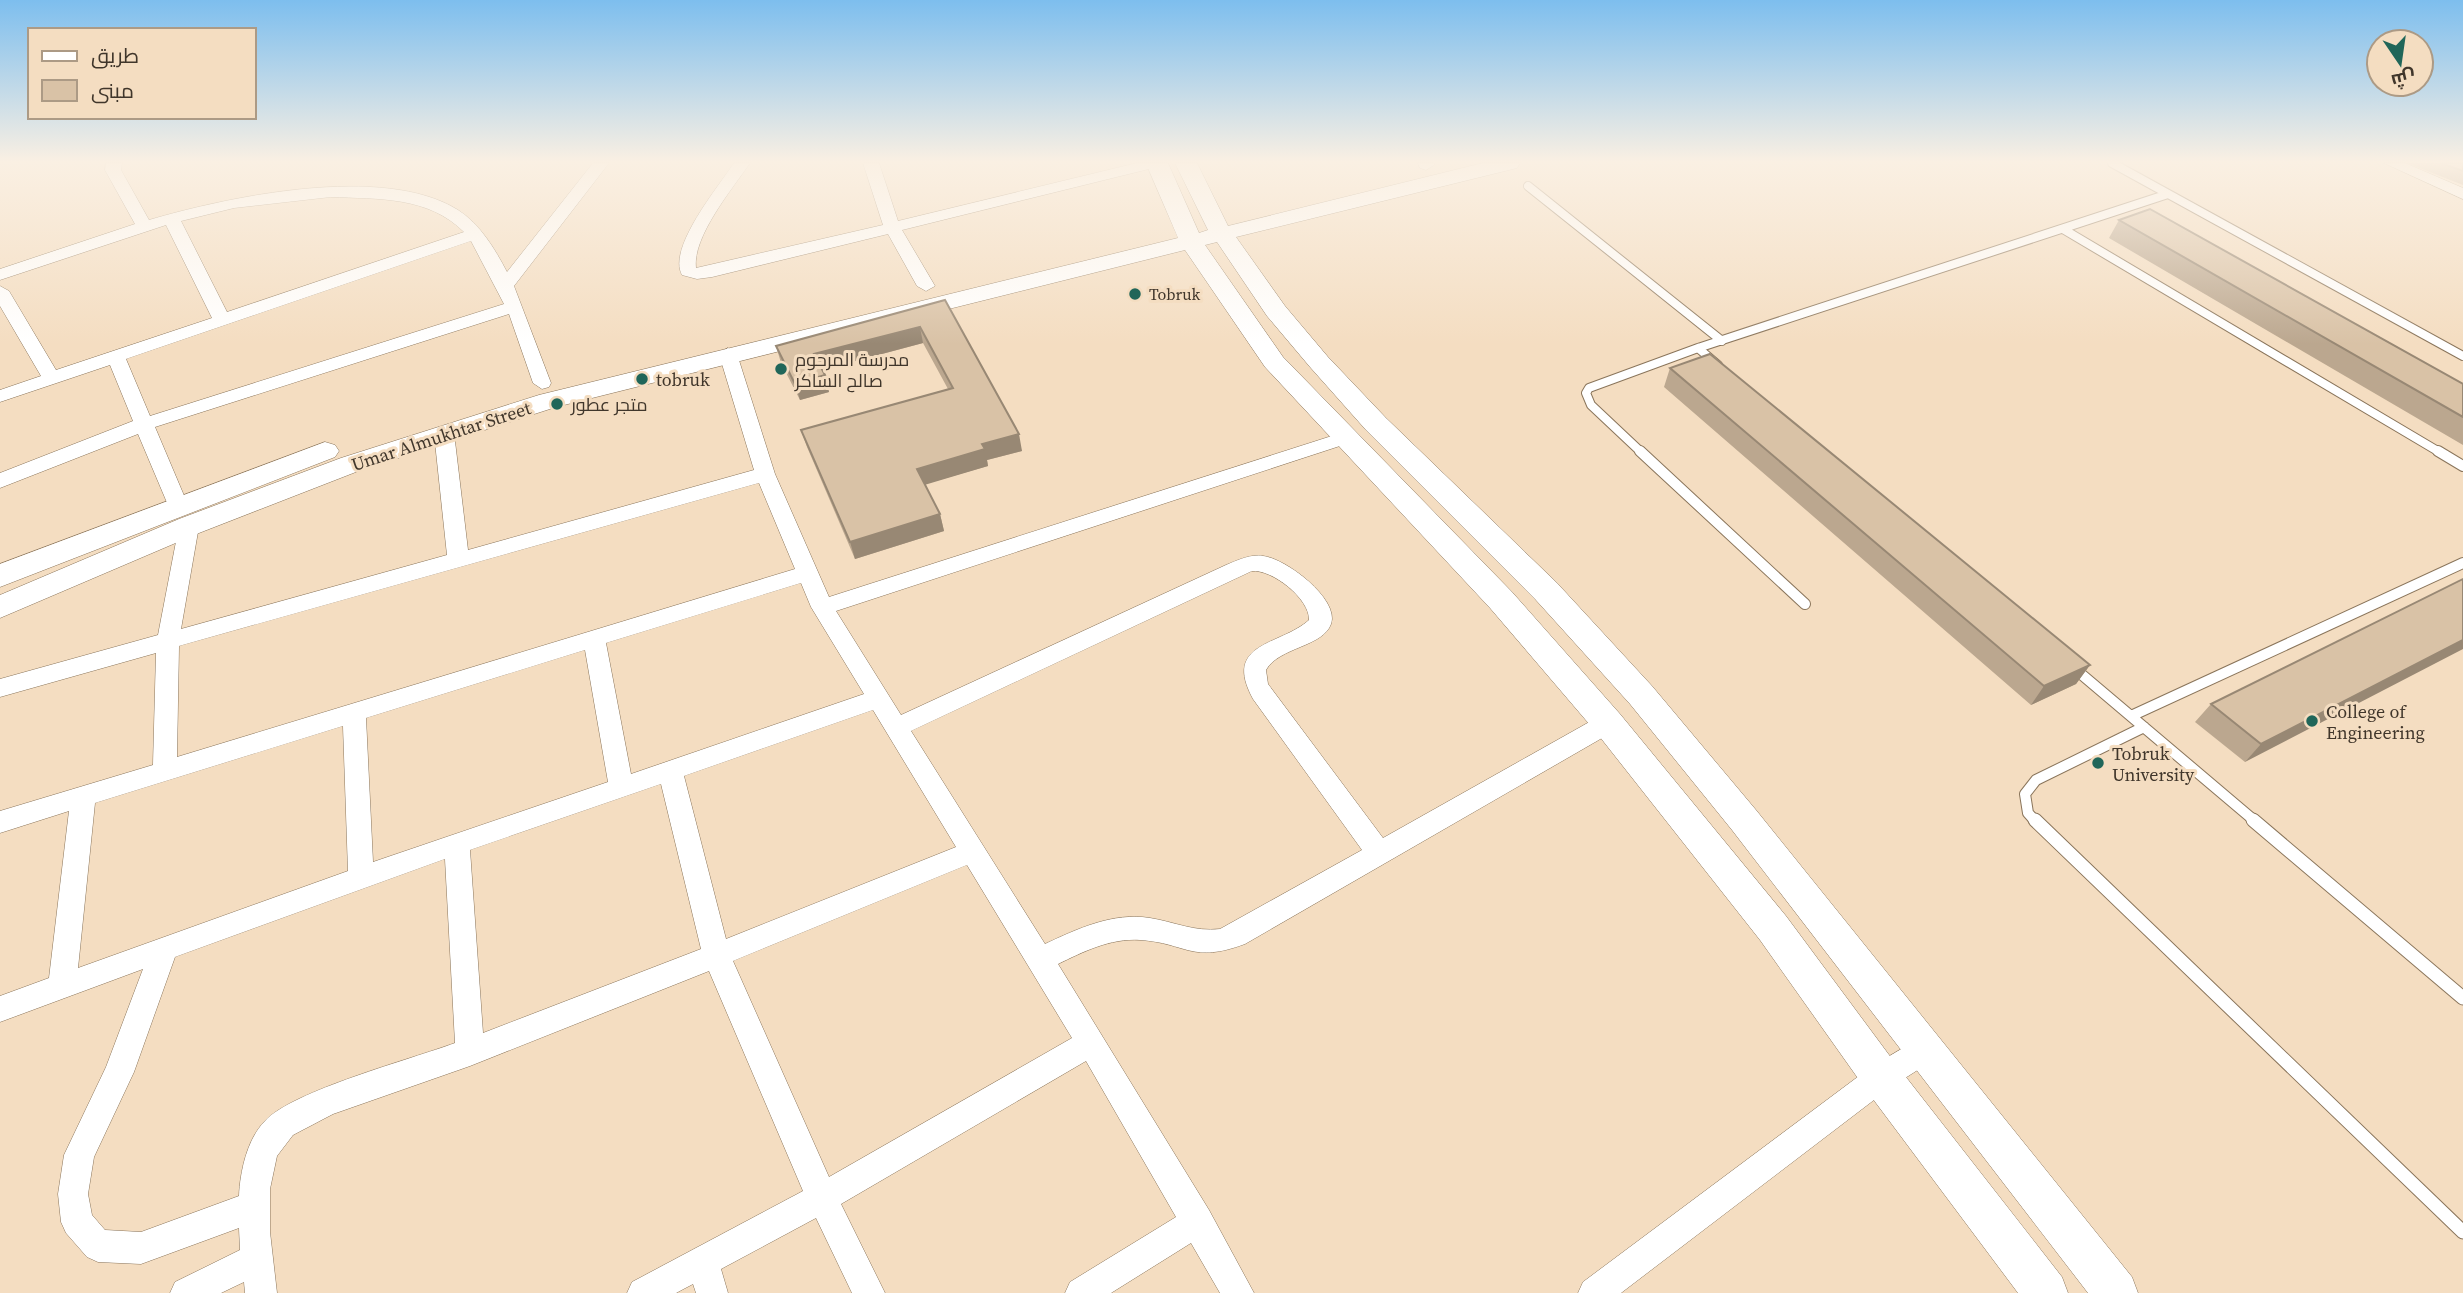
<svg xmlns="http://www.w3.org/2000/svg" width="2463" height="1293" viewBox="0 0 2463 1293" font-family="'Source Serif 4',Cairo,serif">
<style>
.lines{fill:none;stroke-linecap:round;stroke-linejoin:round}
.lane-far2-casing{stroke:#8a755b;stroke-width:10}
.lane-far1-casing{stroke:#8a755b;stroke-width:12}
.lane-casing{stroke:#8a755b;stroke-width:15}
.street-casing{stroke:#8a755b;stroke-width:1}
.secondary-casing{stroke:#8a755b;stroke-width:1}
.lane-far2{stroke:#fff;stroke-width:8}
.lane-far1{stroke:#fff;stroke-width:10}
.lane{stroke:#fff;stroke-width:13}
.street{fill:#fff;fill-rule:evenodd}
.secondary{fill:#fff;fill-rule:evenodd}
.wall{fill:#bba78f}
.shaded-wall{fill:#988874}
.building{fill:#d9c2a6;stroke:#988874;stroke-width:2}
.poi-dot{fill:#206659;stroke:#f4ddc1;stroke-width:2.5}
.labels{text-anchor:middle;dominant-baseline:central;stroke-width:6;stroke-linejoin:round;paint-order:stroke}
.far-poi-label{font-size:16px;fill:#40362b;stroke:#f4ddc1;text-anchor:start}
.poi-label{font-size:18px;fill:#40362b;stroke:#f4ddc1;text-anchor:start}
.street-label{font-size:18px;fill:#40362b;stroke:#f4ddc1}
</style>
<rect width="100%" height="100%" fill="#f4ddc1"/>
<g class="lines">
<defs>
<path id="lane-far2" d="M2112 163 2463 356
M1528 186 1722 341
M2063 229 2441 453
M1698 348 1718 365
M1642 453 1591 405 1586 393 1589 388 1698 348 2168 194"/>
<path id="lane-far1" d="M1640 451 1805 604
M2438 451 2463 466
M2074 668 2256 822
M2131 716 2463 563
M2036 822 2028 813 2025 794 2036 780 2144 727"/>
<path id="lane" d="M2035 820 2463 1232
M2253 820 2463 998"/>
<path id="street" d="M106 163H122L121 170 149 220C228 197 383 163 458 210 480 224 495 249 507 272L593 163H609L514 286 551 383 549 387 542 389 533 383 509 314 155 427 188 505 178 512 168 505 138 434 0 488V473L133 421 110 365 0 402V390L41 376 0 306V286L9 291 56 370 212 318 166 225 0 280V269L135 224 105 170ZM331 197C378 199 428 196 464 232L227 312 181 221 234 208ZM471 241 504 304 150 416 126 359Z
M734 163H750C733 188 692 237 696 268L883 225 863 163H879L898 221 1137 163H1164L1161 166 902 230 935 286 926 291 917 286 888 234 712 277 697 279 682 275C667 248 719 186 734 163Z
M1418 163H1434V165L1426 170 1420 168Z
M2384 163H2405L2463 188V199Z
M728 348 737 354 775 474 829 597 1338 434 1345 432 1355 438 1352 442 836 611 901 715 1226 565C1238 560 1251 554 1263 556 1285 558 1340 599 1331 624 1323 647 1279 647 1266 670L1268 684 1383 838 1600 716 1608 714 1616 716 1620 723 1616 730 1245 944C1191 964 1187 943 1140 940 1110 938 1083 952 1058 964L1209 1210 1254 1293H1220L1191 1243 1111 1293H1065L1070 1282 1176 1217 1086 1061 841 1204 885 1293H852L816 1218 721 1269 728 1293H696L693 1284 676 1293H627L632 1282 803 1191 709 971 470 1066 333 1114 293 1135 277 1156 270 1189V1232L277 1293H245L244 1282 221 1293H170L175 1282 240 1250 239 1228 141 1264 98 1262 87 1257 66 1233 61 1222 58 1194 64 1155 106 1067 143 969 0 1022V996L49 978 69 811 0 833V811L153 765 156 653 0 697V679L158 635 179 526 182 521H196L199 526 181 629 447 555 434 433 437 429H451L454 433 468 550 754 470 719 354ZM759 483 795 569 177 757 179 646ZM1252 571C1272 569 1310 599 1309 620 1280 646 1222 642 1253 699L1362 850 1220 929C1194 932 1175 922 1150 918 1113 912 1077 929 1045 944L911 731ZM801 583 811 607 864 694 631 774 606 643ZM585 650 608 782 373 862 366 718ZM873 710 956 847 726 939 684 776ZM343 726 348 871 78 968 95 803ZM661 784 701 949 483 1033 470 850ZM445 859 455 1043C412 1059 292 1091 265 1121 247 1139 240 1172 239 1196L141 1232 105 1230 92 1215 88 1194 94 1157 134 1072 175 957ZM967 865 1072 1038 829 1177 733 961Z
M1925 1035 1935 1039 1939 1049 1935 1059 1891 1087 1621 1293H1578L1583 1282 1871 1067Z"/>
<path id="secondary" d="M1146 163H1168L1199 233 1208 230 1175 163H1197L1228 226 1483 163H1520L1517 168 1236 237 1285 306 1328 357 1386 418 1557 583 1652 686 1756 810 2132 1277 2138 1293H2088L1732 830 1630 704 1535 599 1366 430 1310 367 1267 316 1217 242 1205 245 1283 357 1512 592 1620 714 1786 916 1895 1063 2062 1277 2068 1293H2018L1867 1091 1760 940 1596 732 1490 608 1265 367 1185 250 556 407 361 470 199 533 0 618V595L179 519 341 458 539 395 1178 238Z
M325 442 335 445 339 451 335 457 0 587V564Z"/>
</defs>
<use href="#lane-far2" class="lane-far2-casing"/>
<use href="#lane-far1" class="lane-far1-casing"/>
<use href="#lane" class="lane-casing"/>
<use href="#street" class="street-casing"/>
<use href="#secondary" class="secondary-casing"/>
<use href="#lane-far2" class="lane-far2"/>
<use href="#lane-far1" class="lane-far1"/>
<use href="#lane" class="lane"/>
<use href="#street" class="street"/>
<use href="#secondary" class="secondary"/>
</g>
<path class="wall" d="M2407 163H2463V185Z
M2119 220 2463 384V445L2109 238Z
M945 300 1022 451 987 460 988 466 925 484 940 514 944 531 855 559 807 447 801 430 948 389 923 343 822 370 829 392 800 400 781 363 776 346Z
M1670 368 2090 665 2076 684 2031 705 1664 387Z
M2463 579 2245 762 2195 722 2211 704Z"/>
<path class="shaded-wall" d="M920 327 923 343 818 371 814 354Z
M825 375 829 392 800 400 795 384Z
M1019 434 1022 451 987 460 988 466 921 486 917 469 982 444Z
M940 514 944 531 855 559 850 542Z
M2463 640V649L2245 762 2261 744Z
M2090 665 2076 684 2031 705 2044 686Z"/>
<path class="building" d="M2441 163H2463V171Z
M2150 209 2463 384V417L2119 220Z
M945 300 1019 434 982 444 985 449 917 469 940 514 850 542 801 430 953 388 920 327 814 354 825 375 795 384 776 346Z
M1710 354 2090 665 2044 686 1670 368Z
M2463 579V640L2261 744 2211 704Z"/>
<linearGradient id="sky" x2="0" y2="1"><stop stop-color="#7dbeee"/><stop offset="0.47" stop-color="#faf0e3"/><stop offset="1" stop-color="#faf0e3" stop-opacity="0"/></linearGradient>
<rect width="2463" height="344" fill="url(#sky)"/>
<g class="poi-dot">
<circle cx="1135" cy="294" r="7"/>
<circle cx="781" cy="369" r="7"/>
<circle cx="642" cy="379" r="7"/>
<circle cx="557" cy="404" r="7"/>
<circle cx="2312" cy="721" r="7"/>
<circle cx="2098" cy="763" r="7"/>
</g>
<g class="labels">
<g class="far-poi-label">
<text x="1149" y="294">Tobruk</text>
</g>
<g class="poi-label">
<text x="795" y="359">مدرسة المرحوم<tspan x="795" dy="21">صالح الساكر</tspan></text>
<text x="656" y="379">tobruk</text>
<text x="571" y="404">متجر عطور</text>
<text x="2326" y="711">College of<tspan x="2326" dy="21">Engineering</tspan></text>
<text x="2112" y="753">Tobruk<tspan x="2112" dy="21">University</tspan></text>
</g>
<g class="street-label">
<text transform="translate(441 436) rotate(-18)">Umar Almukhtar Street</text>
</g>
</g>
<rect x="28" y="28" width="228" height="91" fill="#f4ddc1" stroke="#ac9a85" stroke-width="2"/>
<rect x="42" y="51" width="35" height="10" fill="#ffffff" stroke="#ac9a85" stroke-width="2"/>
<text x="91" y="63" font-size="21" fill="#40362b">طريق</text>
<rect x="42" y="80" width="35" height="21" fill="#d9c2a6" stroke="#ac9a85" stroke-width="2"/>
<text x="91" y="98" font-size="21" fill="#40362b">مبنى</text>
<g transform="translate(2400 63) rotate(167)"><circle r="33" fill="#f4ddc1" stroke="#ac9a85" stroke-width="2"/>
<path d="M0-5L12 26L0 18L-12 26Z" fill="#206659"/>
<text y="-10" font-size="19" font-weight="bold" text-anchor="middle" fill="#40362b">ش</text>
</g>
</svg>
